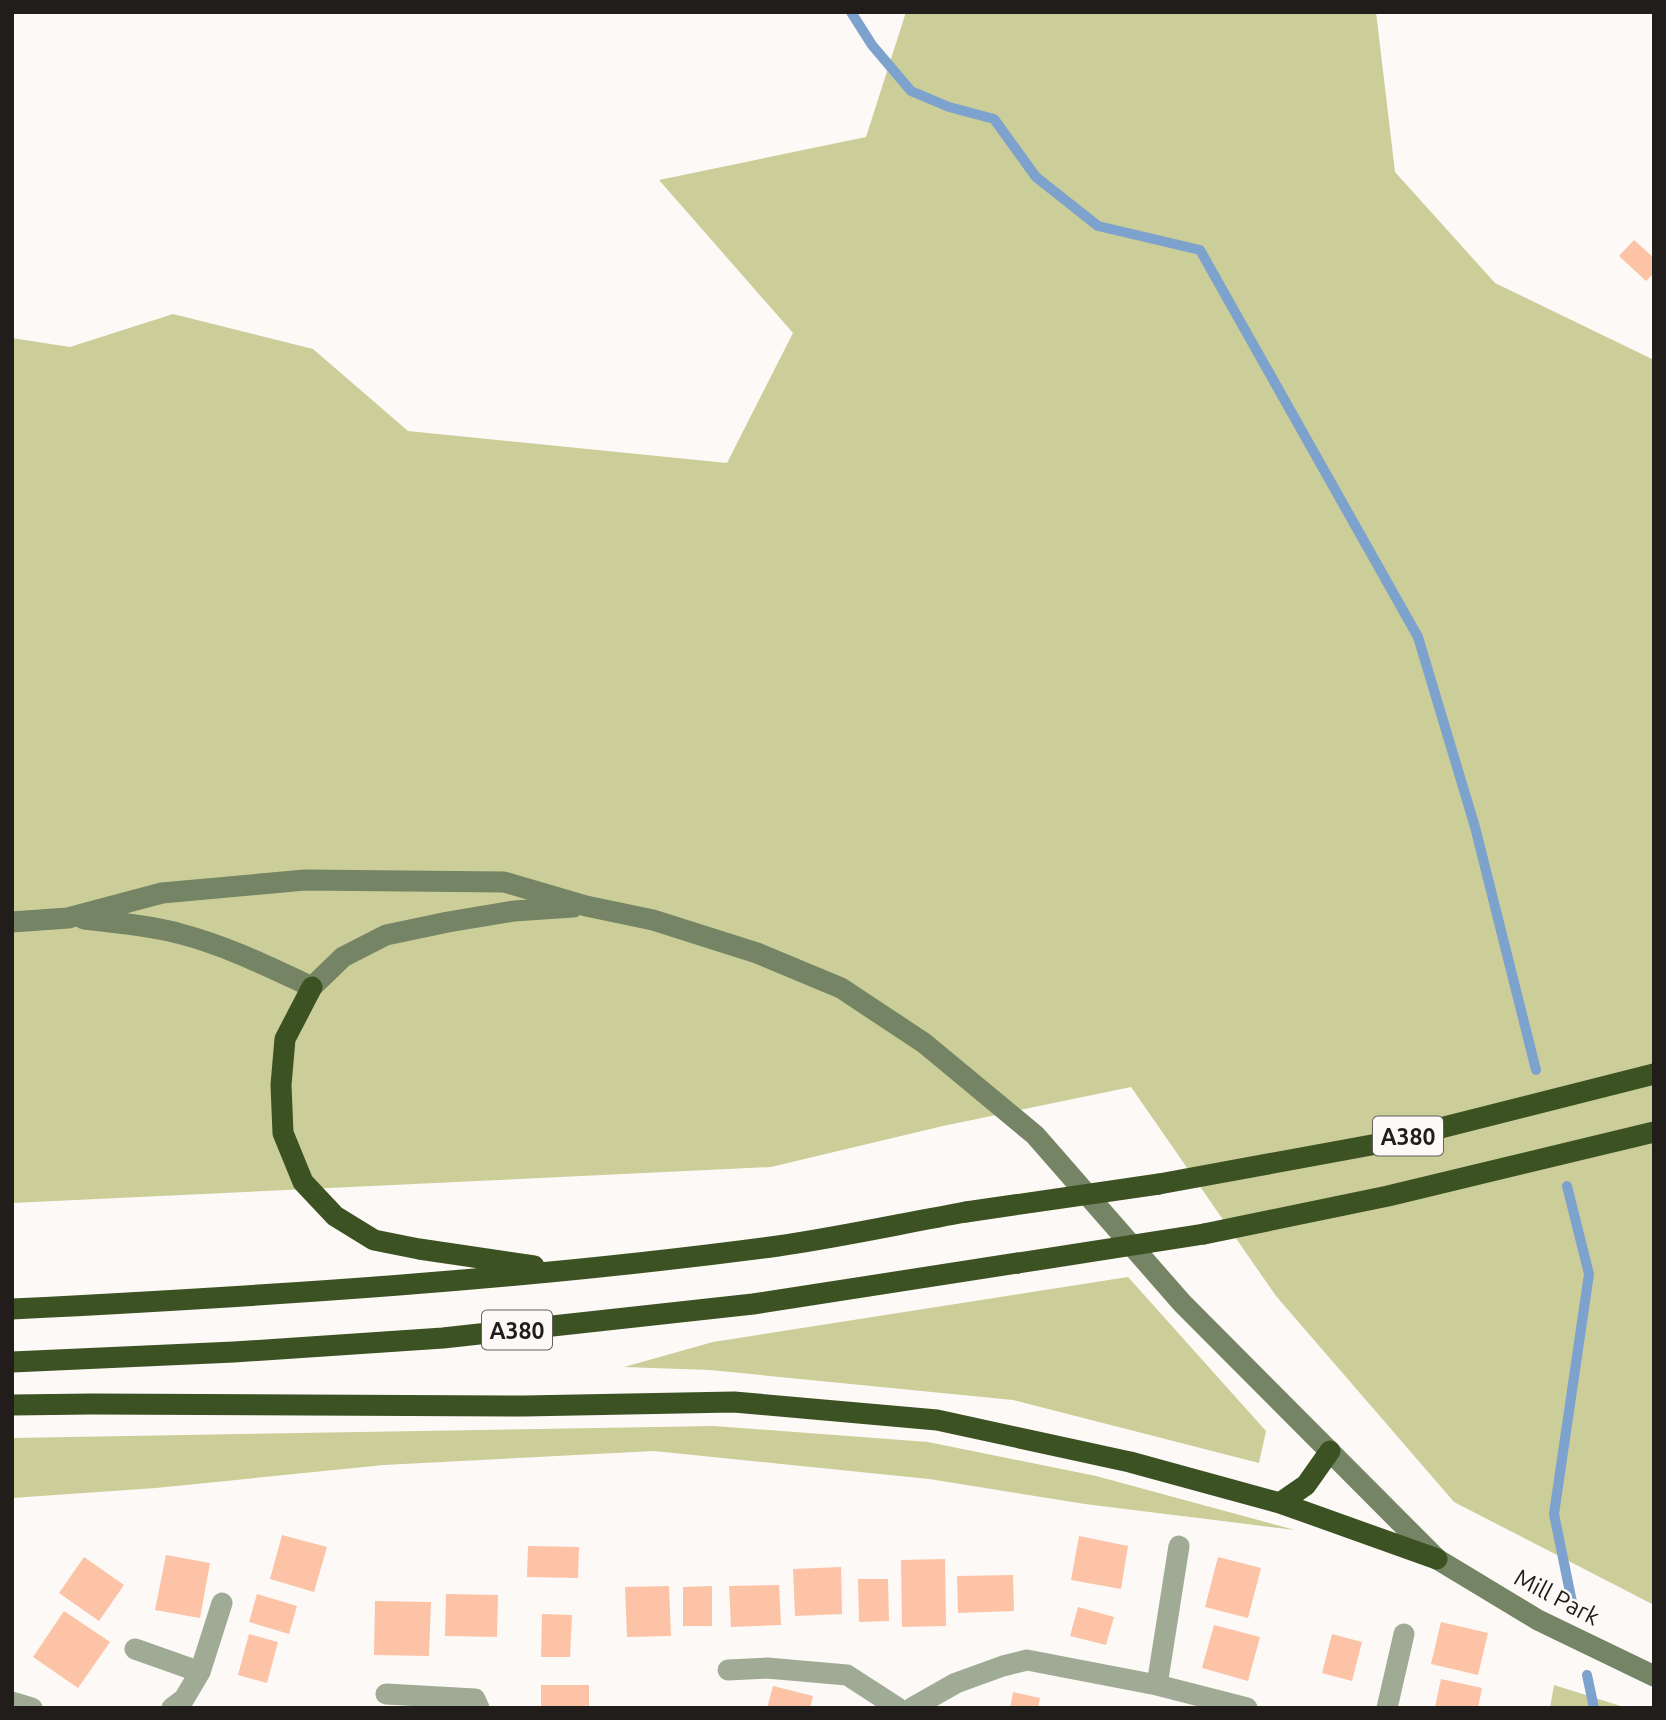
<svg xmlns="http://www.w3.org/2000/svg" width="1666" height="1720" viewBox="0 0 1666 1720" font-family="Ubuntu,sans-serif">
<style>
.green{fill:#cbce98}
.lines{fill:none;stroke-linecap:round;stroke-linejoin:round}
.stream{stroke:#7ca2cd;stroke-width:10}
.building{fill:#fcc3a7}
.street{stroke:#9fab94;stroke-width:21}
.secondary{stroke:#748464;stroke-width:21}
.highway{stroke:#3d5223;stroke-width:21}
.highway-bridge{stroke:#3d5223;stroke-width:21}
.labels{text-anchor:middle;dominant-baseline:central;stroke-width:5;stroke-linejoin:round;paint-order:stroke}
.shield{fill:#fdf9f7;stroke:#635f5d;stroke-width:2}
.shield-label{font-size:23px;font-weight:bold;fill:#211d1b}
.street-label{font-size:24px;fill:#211d1b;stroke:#fdf9f7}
</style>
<rect width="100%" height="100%" fill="#fdf9f7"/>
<path class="green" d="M906 12H1376L1395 172 1495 283 1654 360V1605L1454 1502 1276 1296 1131 1087 943 1126 771 1167 12 1203V338L70 347 173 314 313 349 408 431 727 463 793 333 659 180 866 137Z
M1128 1277 1266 1431 1259 1463 1013 1400 710 1370 624 1367 713 1342Z
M714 1426 928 1442 1096 1476 1295 1530 1085 1504 929 1479 654 1451 384 1465 156 1488 12 1498V1438Z
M1554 1685 1627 1708H1550Z"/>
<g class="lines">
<path class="stream" d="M851 12 872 45 911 91 949 107 994 119 1036 177 1098 226 1200 250 1418 637 1475 827 1536 1070
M1567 1186 1589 1274 1554 1514 1573 1607
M1587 1675 1594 1708"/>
</g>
<path class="building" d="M1634 240 1654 258V273L1646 281 1619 256Z
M282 1535 327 1547 314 1592 270 1579Z
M1079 1536 1128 1546 1121 1589 1071 1580Z
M528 1546 579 1547 578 1578 527 1577Z
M166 1555 210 1563 200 1618 155 1610Z
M84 1557 124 1585 99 1621 59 1593Z
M1218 1557 1261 1568 1248 1618 1205 1607Z
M945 1559 946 1626 902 1627 901 1560Z
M841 1567 842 1614 795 1616 793 1569Z
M1013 1575 1014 1611 958 1613 957 1576Z
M858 1579H888L889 1621 859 1622Z
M779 1585 781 1625 731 1627 729 1586Z
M669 1586 671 1636 627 1637 625 1587Z
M712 1586V1626H683V1587Z
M257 1594 297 1606 289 1634 249 1622Z
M446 1594 498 1595 497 1637 445 1636Z
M375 1601 431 1602 429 1656 374 1655Z
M1078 1607 1114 1617 1106 1645 1070 1636Z
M64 1611 110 1642 78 1688 33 1657Z
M542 1614 572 1615 570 1657H541Z
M1441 1622 1488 1633 1478 1675 1431 1664Z
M1214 1625 1260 1637 1248 1681 1202 1668Z
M249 1634 278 1642 267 1683 238 1675Z
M1332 1634 1362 1642 1352 1681 1322 1673Z
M1441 1679 1482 1688 1478 1708 1435 1707Z
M541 1685H589V1708H541Z
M773 1686 813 1696 810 1708H767Z
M1013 1692 1040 1698 1038 1708H1010Z"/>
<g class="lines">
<path class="street" d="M135 1649 200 1672
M728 1670 767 1668 847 1675 898 1708
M1157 1685 1179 1546
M386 1694 475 1699 479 1708
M12 1702 32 1708
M172 1708 184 1699 200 1672 222 1603
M912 1708 956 1683 1003 1666 1027 1660 1157 1685 1247 1708
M1387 1708 1404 1634"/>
<path class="secondary" d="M84 919C116 923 149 925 181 934 227 946 269 967 312 987L343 957 386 935 448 922 514 911 573 907
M12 922 68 918 162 893 305 880 504 882 586 906 653 920 757 953 841 988 924 1043 1035 1135 1182 1303 1437 1559 1538 1620 1654 1676"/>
<path class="highway" d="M312 987 285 1039 281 1085 283 1133 303 1182 335 1216 374 1240 419 1249 534 1266
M1159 1184 1377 1144 1654 1074
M1204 1234 1388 1196 1654 1132
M12 1309C268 1296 524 1280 778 1246 841 1237 904 1223 966 1212
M12 1362 234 1352 443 1338 753 1304 1018 1263
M12 1405 92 1404 524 1406 734 1402 937 1420 1130 1462 1280 1503 1437 1559
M1280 1503 1306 1485 1330 1451"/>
<path class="highway-bridge" d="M966 1212 1159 1184
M1018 1263 1204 1234"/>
</g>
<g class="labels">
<g class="shield">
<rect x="1373" y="1116.5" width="70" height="39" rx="5"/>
<rect x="482" y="1310.5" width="70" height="39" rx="5"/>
</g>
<g class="shield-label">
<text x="1408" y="1136">A380</text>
<text x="517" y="1330">A380</text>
</g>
<g class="street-label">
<text transform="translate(1557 1597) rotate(28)">Mill Park</text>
</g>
</g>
<rect width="1666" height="1720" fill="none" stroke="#211d1b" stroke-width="28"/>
</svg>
